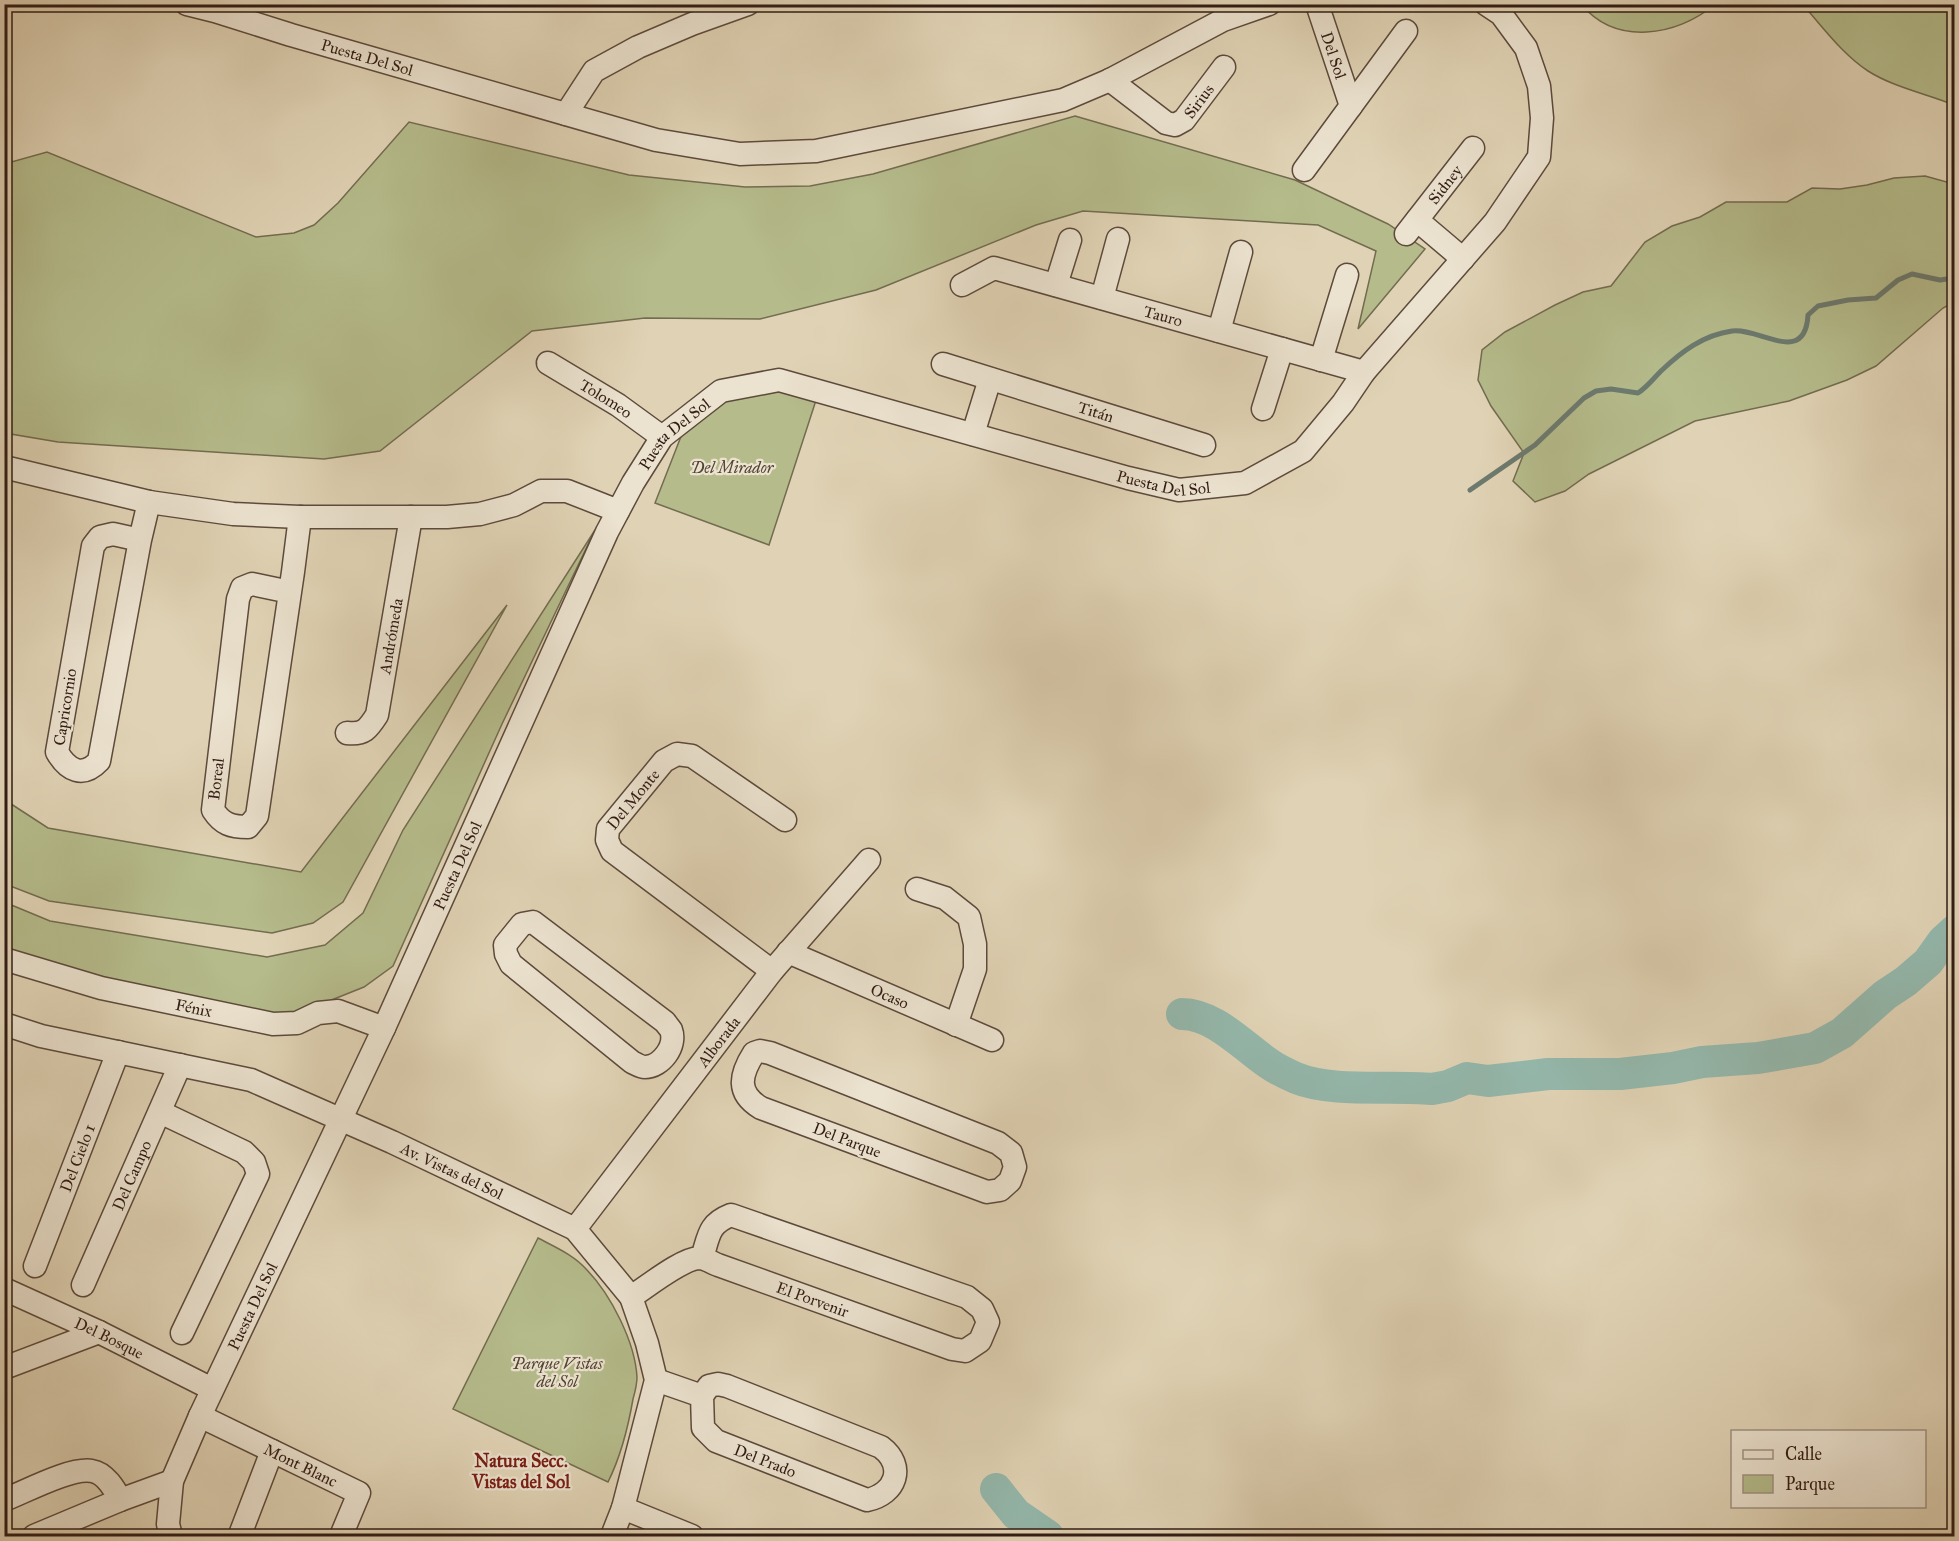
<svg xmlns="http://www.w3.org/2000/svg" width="1959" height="1541" viewBox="0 0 1959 1541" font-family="'IM FELL Great Primer',serif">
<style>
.green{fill:#b5bb8b;stroke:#736c50;stroke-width:1.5}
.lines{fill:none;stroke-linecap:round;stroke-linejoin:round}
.stream{stroke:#6c7a6f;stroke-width:5}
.river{stroke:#94b8ac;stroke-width:32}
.minor-casing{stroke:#5d4a3c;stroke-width:25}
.minor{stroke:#ebe2cf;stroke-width:22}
.labels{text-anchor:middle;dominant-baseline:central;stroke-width:4.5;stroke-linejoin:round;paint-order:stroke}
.street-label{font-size:16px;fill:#311c14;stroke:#ebe2cf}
.park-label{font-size:16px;font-style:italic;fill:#524432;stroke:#ebe2cf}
.neighbourhood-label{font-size:18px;font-weight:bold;fill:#7a1f14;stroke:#ebe2cf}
</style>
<rect width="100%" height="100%" fill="#e0d3b5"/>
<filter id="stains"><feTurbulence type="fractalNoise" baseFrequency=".00333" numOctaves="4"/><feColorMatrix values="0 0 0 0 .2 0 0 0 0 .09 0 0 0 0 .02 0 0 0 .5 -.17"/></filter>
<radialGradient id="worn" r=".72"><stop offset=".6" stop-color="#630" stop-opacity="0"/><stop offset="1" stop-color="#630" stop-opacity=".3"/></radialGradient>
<path class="green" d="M1582 5H1714C1677 36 1616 46 1582 5Z
M1803 5H1954V105C1927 94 1893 87 1868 71 1842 54 1823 27 1803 5Z
M1075 116 1295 180 1388 224 1425 249 1358 329 1376 251 1318 225 1083 211 1036 225 876 290 760 319 645 318 532 331 380 451 324 459 58 442 5 433 4 164 47 152 256 237 294 233 314 225 338 203 409 122 629 175 745 187 810 186 873 174Z
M1925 176 1954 184V302L1943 308 1876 366 1847 380 1789 401 1695 421 1589 474 1565 491 1535 502 1513 481 1524 453 1491 406 1478 380 1482 350 1505 332 1555 305 1583 292 1611 286 1645 242 1672 226 1700 217 1726 202H1787L1812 188 1840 189 1867 185 1894 178Z
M721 391H819L769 545 655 503 689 416Z
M595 530 502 724 393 966 364 987 299 1013 267 1016 32 960 5 949 4 902 50 921 267 957 325 945 363 913 403 830Z
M507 605 343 902 313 923 272 933 49 901 5 884V800L48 828 301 872Z
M538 1238C555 1247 574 1255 587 1270 611 1295 635 1342 637 1377 637 1384 635 1392 633 1399 628 1428 621 1456 608 1482L453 1409Z"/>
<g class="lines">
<path class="stream" d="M1470 490 1535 445 1584 398 1596 391 1611 389 1638 393C1647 387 1653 379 1661 371 1681 352 1703 335 1732 331 1759 327 1805 367 1808 315L1818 306 1848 300 1876 298 1898 280 1912 274 1940 280 1954 278"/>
<path class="river" d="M1182 1014C1214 1014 1243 1046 1268 1063 1276 1069 1287 1074 1296 1078 1332 1093 1392 1085 1432 1089L1448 1086 1467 1078 1488 1081 1548 1074H1620L1673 1068 1702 1062 1758 1058 1815 1048 1842 1033 1885 995 1906 981 1928 962 1943 941 1954 931
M996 1489 1016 1514 1048 1536"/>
<defs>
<g id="minor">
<path id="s1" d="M187 4 215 11 291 35 656 140 740 154 816 151 1063 100 1110 80 1223 20 1269 4"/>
<path id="s2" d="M1317 4 1351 106"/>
<path id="s3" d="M1110 80 1166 123 1175 125 1184 120 1224 67"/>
<path d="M566 114 594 71 638 47 692 24 748 4"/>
<path d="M1304 170 1406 31"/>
<path d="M1417 220 1463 259"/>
<path id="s4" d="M1406 234 1473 148"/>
<path id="s5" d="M962 285 994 268 1364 372"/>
<path d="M1056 285 1070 240"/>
<path d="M1102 298 1118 239"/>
<path d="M1219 331 1241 252"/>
<path d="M1321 360 1347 275"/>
<path id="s6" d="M548 363 618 405 662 437"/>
<path id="s7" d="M943 364 1204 445"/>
<path d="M1263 409 1282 349"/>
<path d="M973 434 990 379"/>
<path d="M4 467 149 502 233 514 300 517H447L480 514 514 505 541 491H567L618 511"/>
<path d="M140 540 113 534 100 537 93 546 57 752C68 771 83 778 99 761L140 540 149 502"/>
<path d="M290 592 252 584 242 588 238 599 213 810C222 824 231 827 248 827L257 816 293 572 300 517"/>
<path id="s8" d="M347 733C364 735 368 729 377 715L411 517"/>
<path d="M917 889 945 898 969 917 975 944V969L956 1025"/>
<path d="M533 922 665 1022C667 1025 669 1027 671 1030 677 1046 661 1067 645 1067 641 1067 636 1064 632 1062L511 964 506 954 505 945 522 924Z"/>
<path id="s9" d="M788 952 992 1040"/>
<path id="s10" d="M4 959 101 988 273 1024 297 1023 318 1013 338 1011 384 1028"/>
<path id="s11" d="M772 971 612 851 607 840 608 829 664 761 677 754 692 756 785 820"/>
<path id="s12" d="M4 1024 41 1036 251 1080 392 1142 575 1229 631 1297 647 1343 656 1380 623 1508 612 1536"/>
<path d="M760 1051 770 1053 998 1143 1011 1153 1015 1167 1010 1181 1000 1190 987 1192 761 1108C736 1093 740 1075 754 1053Z"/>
<path d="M160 1112 244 1152 254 1162 258 1174 182 1333"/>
<path id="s13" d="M575 1229 772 971 869 860"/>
<path id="s14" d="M35 1266 118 1052"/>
<path id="s15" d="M83 1285 180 1065"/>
<path id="s16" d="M4 1289 99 1332 212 1389"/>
<path id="s17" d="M631 1297C647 1287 681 1259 699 1258 706 1258 712 1263 718 1265L952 1349 965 1351 980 1341 988 1322 982 1309 967 1297 731 1215C708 1224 709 1236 702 1258"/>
<path d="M4 1368 99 1332"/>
<path id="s18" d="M656 1380 702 1396 703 1428 716 1441 867 1500C896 1494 906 1466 881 1447L727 1386 718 1384 709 1386 702 1396"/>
<path id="s19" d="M200 1416 359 1493 341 1536"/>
<path d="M4 1500C25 1492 71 1467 92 1471 105 1473 115 1489 120 1500"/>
<path d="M623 1508 692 1536"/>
<path d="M241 1532 272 1451"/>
<path d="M34 1536 120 1500 172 1481"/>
<path id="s20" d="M171 1536 168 1524 172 1481 200 1416 384 1028 607 532 633 483 662 437 721 391 779 380 1128 478 1179 490 1245 483 1303 451 1343 403 1364 372 1495 222 1539 157 1542 118 1539 86 1526 48 1501 14 1486 4"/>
</g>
</defs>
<use href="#minor" class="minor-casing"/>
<use href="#minor" class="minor"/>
</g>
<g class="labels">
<g class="street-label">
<text stroke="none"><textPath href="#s2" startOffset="54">Del Sol</textPath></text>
<text stroke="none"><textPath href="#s1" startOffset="188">Puesta Del Sol</textPath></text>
<text stroke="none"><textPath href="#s3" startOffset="114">Sirius</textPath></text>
<text stroke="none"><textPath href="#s4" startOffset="63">Sidney</textPath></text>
<text stroke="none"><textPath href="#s5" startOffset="212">Tauro</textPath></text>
<text stroke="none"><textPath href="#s6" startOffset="68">Tolomeo</textPath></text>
<text stroke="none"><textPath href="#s7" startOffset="160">Titán</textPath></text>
<text stroke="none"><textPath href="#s20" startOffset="1220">Puesta Del Sol</textPath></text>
<text stroke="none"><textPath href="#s20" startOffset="1742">Puesta Del Sol</textPath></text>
<text stroke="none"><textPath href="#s8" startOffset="118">Andrómeda</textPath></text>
<text transform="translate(65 707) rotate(-81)">Capricornio</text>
<text transform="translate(216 779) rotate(-83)">Boreal</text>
<text stroke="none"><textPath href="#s11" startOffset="262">Del Monte</textPath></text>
<text stroke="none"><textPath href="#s20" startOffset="734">Puesta Del Sol</textPath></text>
<text stroke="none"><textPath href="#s9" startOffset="111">Ocaso</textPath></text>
<text stroke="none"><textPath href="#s10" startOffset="196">Fénix</textPath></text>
<text stroke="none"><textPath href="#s13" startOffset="236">Alborada</textPath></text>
<text transform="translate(847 1140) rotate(21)">Del Parque</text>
<text stroke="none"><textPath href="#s14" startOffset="116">Del Cielo 1</textPath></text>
<text stroke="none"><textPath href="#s12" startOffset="474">Av. Vistas del Sol</textPath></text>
<text stroke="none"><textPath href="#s15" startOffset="120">Del Campo</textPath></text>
<text stroke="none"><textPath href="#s17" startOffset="200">El Porvenir</textPath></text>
<text stroke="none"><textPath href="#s20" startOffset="248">Puesta Del Sol</textPath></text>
<text stroke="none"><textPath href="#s16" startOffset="116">Del Bosque</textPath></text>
<text stroke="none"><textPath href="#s18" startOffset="152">Del Prado</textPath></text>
<text stroke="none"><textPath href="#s19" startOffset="112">Mont Blanc</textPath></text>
</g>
<g class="park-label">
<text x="732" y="467">Del Mirador</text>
<text x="557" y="1363">Parque Vistas<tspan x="557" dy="18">del Sol</tspan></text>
</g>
<g class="neighbourhood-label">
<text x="521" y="1461">Natura Secc.<tspan x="521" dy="21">Vistas del Sol</tspan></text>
</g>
</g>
<rect width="1959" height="1541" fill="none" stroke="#e0d3b5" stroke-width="24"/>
<rect x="6" y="6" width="1947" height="1529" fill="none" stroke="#311c14" stroke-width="3"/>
<rect x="12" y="12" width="1935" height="1517" fill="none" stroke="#311c14" stroke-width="1.5"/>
<rect x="1731" y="1430" width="195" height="78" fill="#ebe2cf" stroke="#a19384" stroke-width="1.5"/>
<rect x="1743" y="1450" width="30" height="9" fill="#ebe2cf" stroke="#a19384" stroke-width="1.5"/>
<text x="1785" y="1460" font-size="18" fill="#311c14">Calle</text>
<rect x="1743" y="1475" width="30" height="18" fill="#b5bb8b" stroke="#a19384" stroke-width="1.5"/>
<text x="1785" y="1490" font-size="18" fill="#311c14">Parque</text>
<rect width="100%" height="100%" filter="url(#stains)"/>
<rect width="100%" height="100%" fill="url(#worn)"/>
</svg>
